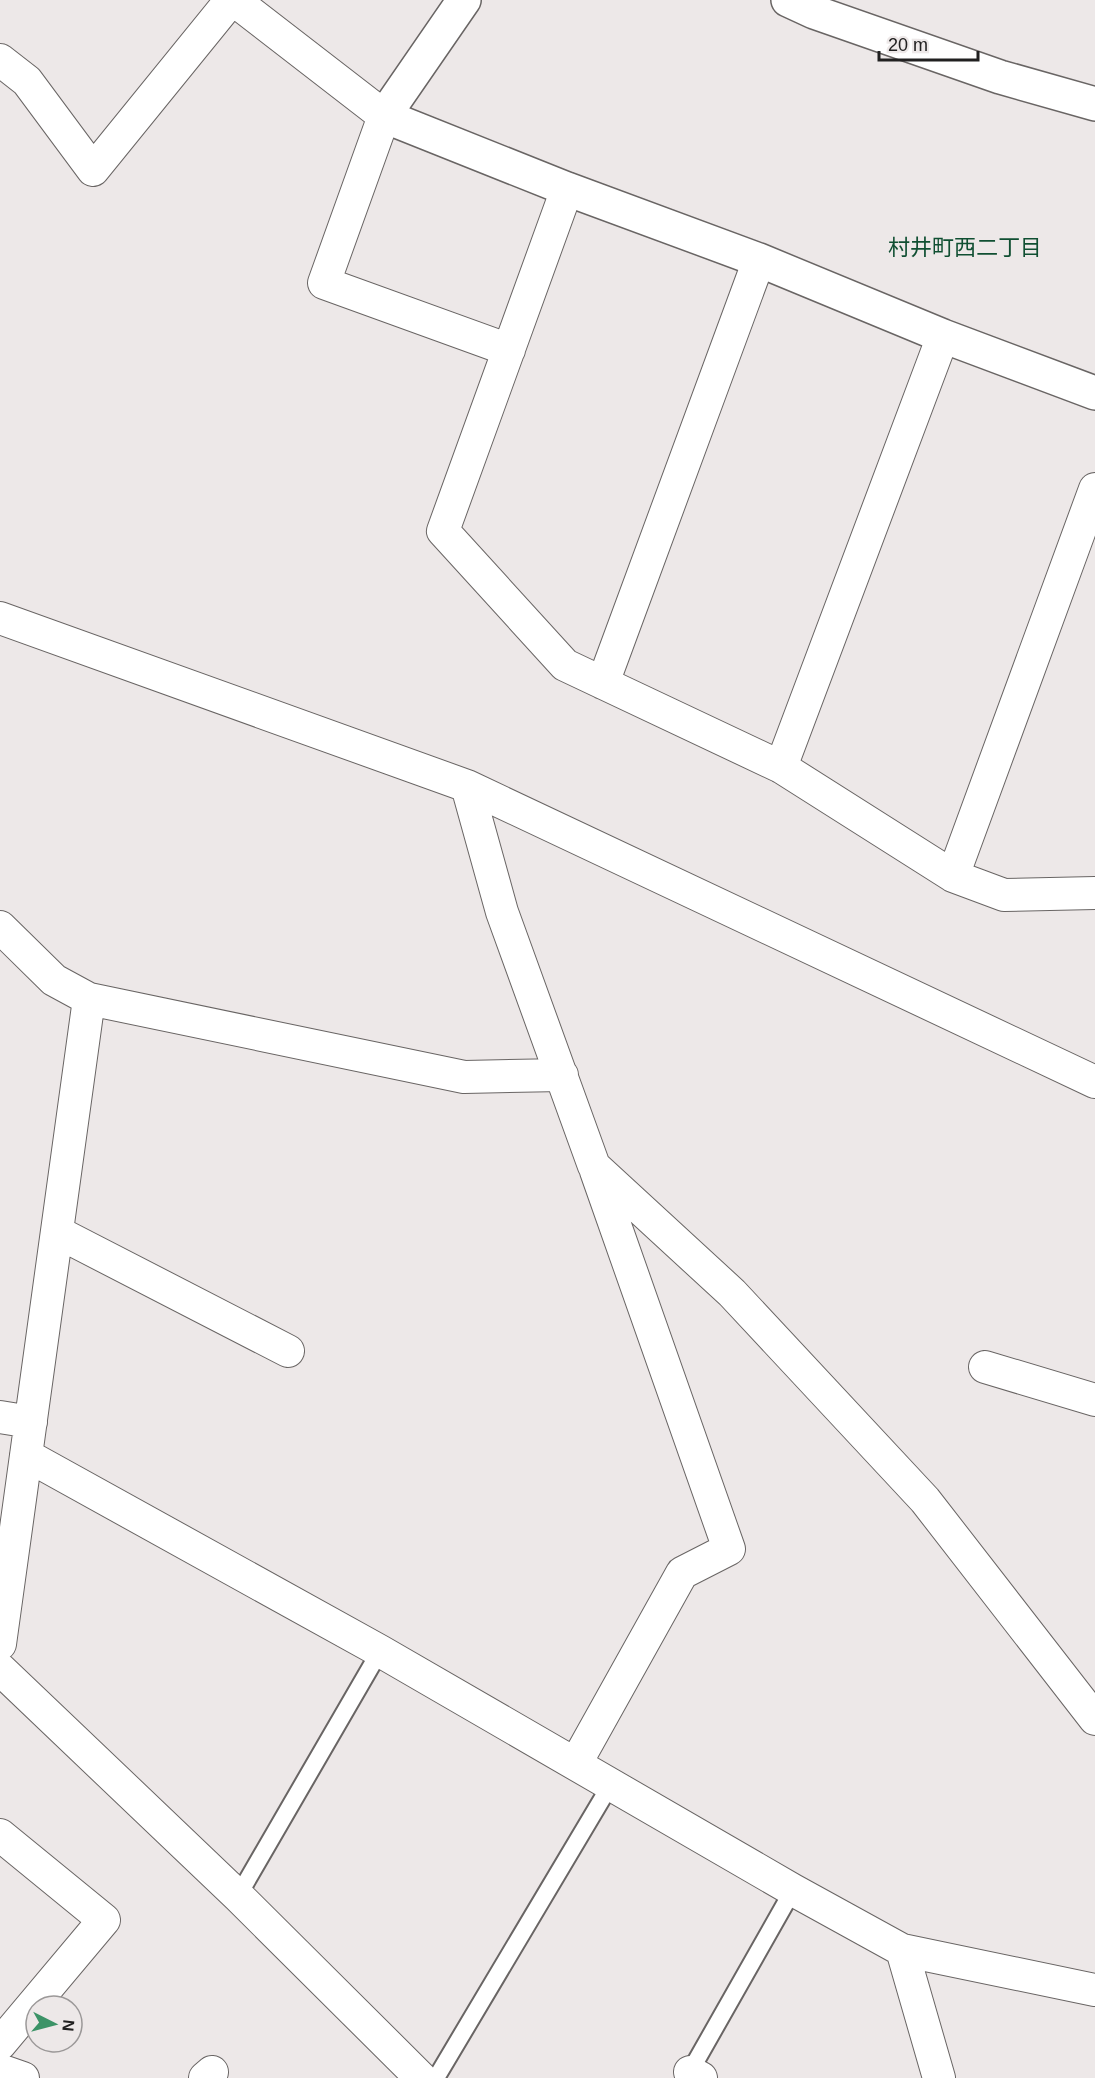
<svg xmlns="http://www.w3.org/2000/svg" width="1095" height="2078" viewBox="0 0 1095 2078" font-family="Arial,'Noto Sans JP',sans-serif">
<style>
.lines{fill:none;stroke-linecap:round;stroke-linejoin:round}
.service-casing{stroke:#696564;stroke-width:20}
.minor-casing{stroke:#696564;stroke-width:34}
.tertiary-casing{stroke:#696564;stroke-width:36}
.service{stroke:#fff;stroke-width:16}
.minor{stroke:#fff;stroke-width:32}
.tertiary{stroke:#fff;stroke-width:33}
.labels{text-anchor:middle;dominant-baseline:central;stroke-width:4.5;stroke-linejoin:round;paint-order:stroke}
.neighbourhood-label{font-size:22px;fill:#104f32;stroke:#ede8e8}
</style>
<rect width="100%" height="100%" fill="#ede8e8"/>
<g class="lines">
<defs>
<path id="service" d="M238 1896 380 1651
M687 2077 793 1890
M436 2078 611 1784"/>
<path id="minor" d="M234 0 384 116 324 283 509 350
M0 60 27 81 93 170 231 0
M567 189 443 531 565 665 781 767 953 876 1004 895 1095 893
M0 618 467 786 1095 1082
M603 683 759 260
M781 767 943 336
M467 786 502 912 594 1166 732 1293 925 1500 1095 1719
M953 876 1095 489
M0 927 54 980 89 999 464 1077 562 1075
M57 1232 288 1351
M985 1367 1095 1400
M0 1417 31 1422
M26 1455 380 1651 793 1890 902 1950 1095 1990
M0 1644 89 999
M0 1669 238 1896 421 2078
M576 1763 682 1573 729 1549 596 1171
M0 1835 104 1920 0 2044
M902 1950 939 2078
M0 2070 23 2078
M690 2072 701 2078
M205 2078 212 2072"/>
<path id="tertiary" d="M464 0 384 116 567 189 759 260 943 336 1095 393
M788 0 814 12 1000 77 1095 104"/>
</defs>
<use href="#service" class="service-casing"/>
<use href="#minor" class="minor-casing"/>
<use href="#tertiary" class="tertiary-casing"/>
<use href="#service" class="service"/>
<use href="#minor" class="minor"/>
<use href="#tertiary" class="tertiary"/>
</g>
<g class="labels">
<g class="neighbourhood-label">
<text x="965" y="247">村井町西二丁目</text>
</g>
</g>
<g transform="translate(54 2024) rotate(96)"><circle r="28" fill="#ede8e8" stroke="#9b9898" stroke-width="1.5"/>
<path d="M0-4.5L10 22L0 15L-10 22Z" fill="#3c9367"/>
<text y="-9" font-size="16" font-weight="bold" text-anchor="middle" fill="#212020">N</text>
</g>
<path d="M879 51v9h99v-9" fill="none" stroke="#212020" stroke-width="3"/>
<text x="888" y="51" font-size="18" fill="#212020" stroke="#ede8e8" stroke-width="4.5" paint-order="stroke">20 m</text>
</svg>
